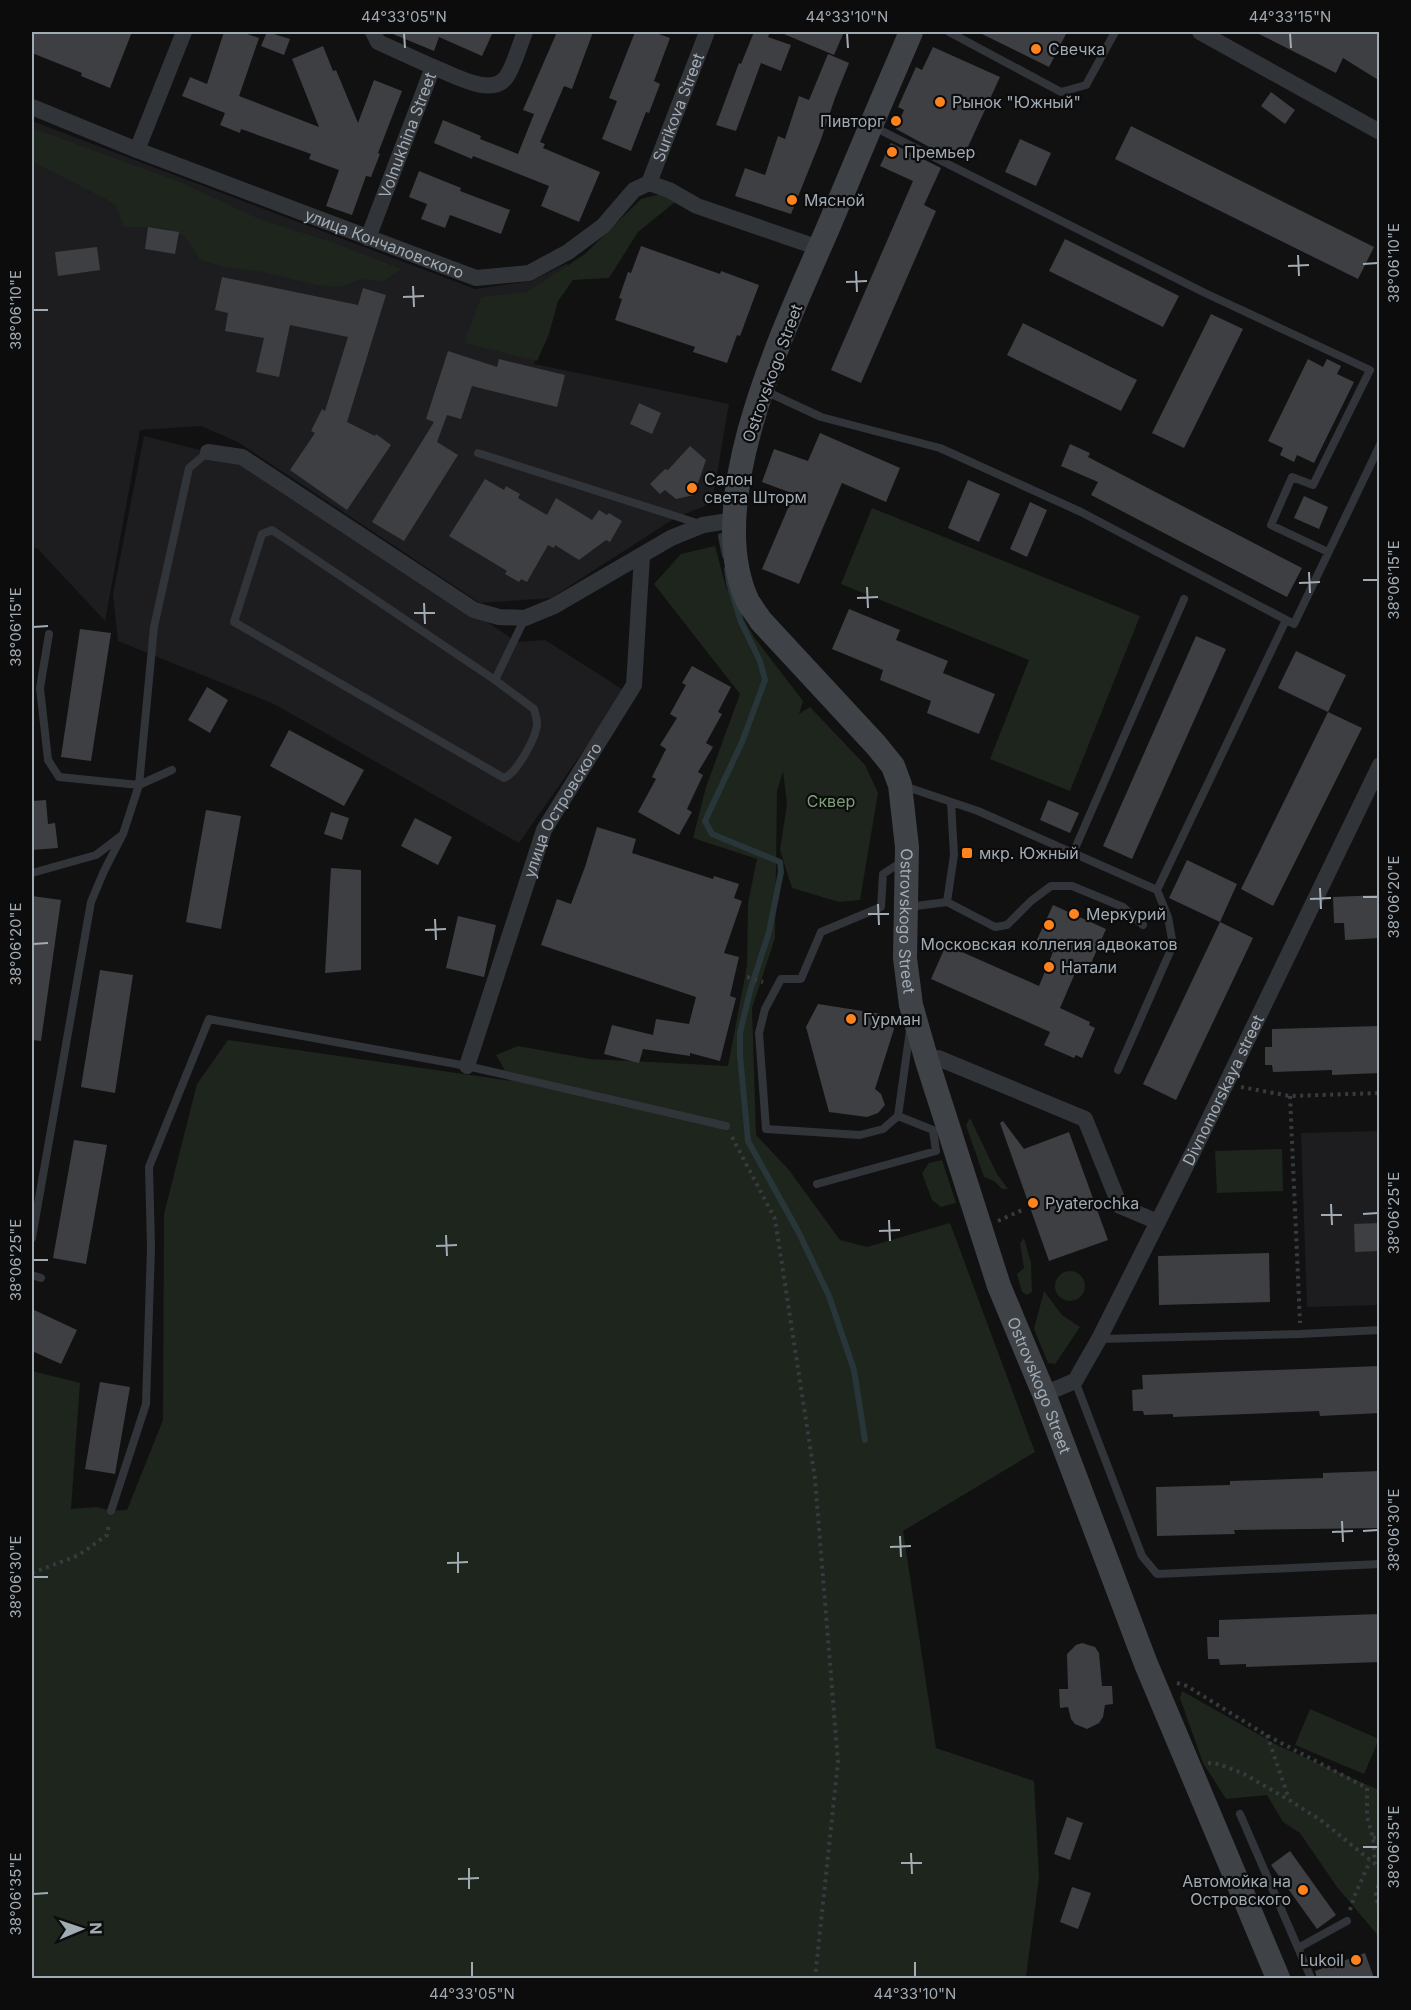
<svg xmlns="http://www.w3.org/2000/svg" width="1411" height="2010" viewBox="0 0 1411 2010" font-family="Inter,sans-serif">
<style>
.built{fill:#1d1d1f}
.green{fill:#1d251d}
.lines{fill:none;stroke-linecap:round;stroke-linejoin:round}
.stream{stroke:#283539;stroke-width:6}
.building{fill:#3d3f42}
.path{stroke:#373b3f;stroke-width:4;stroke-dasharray:3 4.5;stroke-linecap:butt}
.lane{stroke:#313438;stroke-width:8}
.street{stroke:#313438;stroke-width:16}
.secondary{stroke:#3f4348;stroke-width:24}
.ticks{fill:none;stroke:#a1abb4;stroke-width:2}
.poi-dot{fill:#ff831c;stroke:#0c0c0d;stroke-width:2}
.labels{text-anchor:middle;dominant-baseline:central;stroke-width:4.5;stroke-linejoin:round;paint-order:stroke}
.poi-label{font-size:16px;fill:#a1abb4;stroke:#0c0c0d;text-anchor:start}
.street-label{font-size:16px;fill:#a1abb4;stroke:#0c0c0d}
.park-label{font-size:16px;fill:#7ca176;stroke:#0c0c0d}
.neatline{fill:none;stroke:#a1abb4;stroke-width:2}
.ticks-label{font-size:15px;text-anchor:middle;fill:#a1abb4}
</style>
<rect width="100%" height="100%" fill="#111112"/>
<path class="built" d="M32 121 475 289 531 281 568 263 534 364 729 404 712 503 675 518 551 598 480 603 238 442 201 426 140 430 105 621 38 549 32 547Z
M144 436 240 460 268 475 517 642 545 640 625 691 519 843 274 704 118 641 113 594Z
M1379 1131V1305L1307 1307 1301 1133Z"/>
<path class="green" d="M32 128 180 182 257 218 340 245 401 269 382 282 361 279 340 287 317 285 263 272 225 267 200 260C195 252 189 239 181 234 169 226 139 227 124 227L115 204 32 161Z
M661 194 675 202 638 232 609 278 573 280 558 301 549 334 537 361 464 343 481 297 527 292 585 254 641 199Z
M872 508 1140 616 1070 791 990 759 1029 660 841 584Z
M715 546 726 587 754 637 803 701 799 714 810 707 865 765 878 793 860 900 839 902 792 888 780 850 787 804 783 771 777 791 775 938 752 1008 756 1135 789 1170 840 1240 867 1247 950 1223 1035 1452 903 1531 936 1748 1034 1781 1039 1877 1026 1977 1028 1978H32V1371L80 1383 71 1509 97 1507 111 1511 127 1510 163 1420 164 1214 197 1084 228 1040 511 1081 496 1055 518 1046 590 1059 728 1066 747 966 748 903 757 859 693 838 706 787 740 694 654 584 681 554Z
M970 1118 997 1174 1008 1189H1002L994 1181 984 1177 966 1125Z
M1282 1149 1283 1191 1217 1193 1215 1151Z
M942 1160 956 1203 941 1207 932 1200 922 1173 929 1163Z
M1024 1238 1031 1263 1032 1292 1027 1295 1022 1292 1017 1274 1024 1268 1020 1243Z
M1055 1286a15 15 0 1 1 30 0a15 15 0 1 1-30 0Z
M1044 1291 1062 1315 1080 1327 1055 1364 1048 1363 1034 1329Z
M1182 1691 1279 1746 1379 1790V1943L1376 1933 1337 1887 1300 1833 1283 1822 1267 1795 1226 1799 1203 1763 1180 1698Z
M1310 1709 1379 1739 1364 1774 1295 1745Z"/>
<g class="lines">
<path class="stream" d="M721 536 725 556
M727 569 729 583 741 622 760 661 765 680 742 742 705 821 712 834 780 862 781 872 769 932 750 991 740 1033V1055L748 1141 799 1233 829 1296 854 1370 865 1440"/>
</g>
<path class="building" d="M32 32H132L110 88 81 76 82 73 32 53Z
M224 32H241L259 38 239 96 319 127 292 59 323 46 333 71 336 70 358 123 374 80 402 91 378 153 380 154 371 177 366 176 352 215 326 206 339 170 309 159 311 154 241 129 240 133 220 125 225 113 182 96 190 77 207 84Z
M267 32 290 39 284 55 261 46Z
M388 32H493L482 56 439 37 434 51Z
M557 32H593L572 89 564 86 540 142 545 144 543 148 600 172 579 222 541 206 549 186 473 156 472 159 434 143 443 120 481 136 480 139 518 154 534 114 523 110Z
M635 32H653L670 38 654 81 660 84 649 113 646 112 631 151 602 139 617 101 609 98Z
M754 32H770L768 37 791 45 781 71 761 63 736 131 716 125 739 63 741 64Z
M779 32H844L834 55Z
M978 32H1067L1049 67Z
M1255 32H1380V81L1343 58 1336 73Z
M933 47 1000 77 962 160 948 153 946 156 896 129 904 110 898 107 916 67 922 70Z
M828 54 849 63 835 98 820 142 791 214 735 196 745 168 765 175 778 136 785 139 799 96 809 100Z
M1271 92 1295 110 1285 124 1261 106Z
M1131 126 1374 247 1358 279 1115 159Z
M1020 139 1051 153 1036 186 1005 172Z
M891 143 941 168 924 205 936 211 861 383 831 370 913 181 880 166Z
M419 171 461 188 460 191 510 210 501 234 450 215 445 228 421 219 427 204 409 197Z
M148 227 179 232 175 254 145 249Z
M1065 239 1179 296 1163 327 1049 271Z
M641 246 720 274 721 271 759 285 740 336 737 335 727 363 693 352 695 347 615 320 622 299 619 298 628 272 631 273Z
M97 247 100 270 58 276 55 252Z
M222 277 358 305 363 288 386 295 347 422 375 436 376 434 391 445 347 510 290 470 315 433 311 431 322 409 325 411 348 337 290 325 279 377 256 372 264 338 225 331 228 313 215 310Z
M1211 314 1243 329 1184 448 1152 433Z
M1023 323 1137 380 1121 411 1007 355Z
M448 351 497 367 499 359 565 375 557 407 472 386 461 419 447 415 437 442 458 455 404 541 372 522 434 422 426 419Z
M1308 359 1323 367 1327 359 1341 366 1337 374 1354 382 1314 463 1297 455 1294 462 1280 455 1283 448 1268 441Z
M639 403 661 413 652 434 630 424Z
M820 433 900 468 886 502 842 483 799 584 762 569 794 494 762 482 774 449 808 461Z
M1070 444 1090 453 1088 457 1302 568 1287 597 1091 495 1098 482 1061 466Z
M690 446 706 460 694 495 676 499 665 490 660 494 650 484 665 469 668 470Z
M485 479 504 490 506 486 520 494 518 498 547 515 556 498 592 520 599 510 607 515 609 513 622 521 610 542 606 540 579 560 555 545 554 548 548 545 527 582 521 579 519 582 505 574 507 571 449 536Z
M968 480 1000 494 979 542 948 528Z
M1304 496 1328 507 1319 529 1294 518Z
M1030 502 1047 510 1027 557 1010 549Z
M849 609 900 630 896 640 948 661 943 673 995 694 979 734 927 713 931 701 880 680 883 670 832 649Z
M80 629 111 633 91 761 61 757Z
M1196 636 1226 649 1132 859 1103 846Z
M1296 651 1346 675 1328 712 1278 688Z
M692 666 731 687 718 712 722 714 706 743 713 747 698 772 703 775 687 809 692 812 679 835 638 812 656 779 652 777 666 749 660 745 677 718 670 714 686 685 682 683Z
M207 687 228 700 210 733 188 720Z
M1328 712 1362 728 1273 906 1241 889Z
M289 730 364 770 344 806 270 766Z
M46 800 48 824 55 823 58 848 32 850V801Z
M1048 800 1079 813 1070 833 1040 820Z
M206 810 241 816 221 929 186 922Z
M331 812 349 818 342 840 324 834Z
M415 818 452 837 438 865 401 846Z
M597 827 636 839 632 853 713 879 714 876 739 884 734 898 742 901 724 953 739 957 730 996 736 998 720 1061 690 1053V1056L643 1049 639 1063 604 1054 612 1025 653 1035 656 1019 689 1024 696 997 541 945 557 899 571 904 585 867Z
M1187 860 1237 884 1220 922 1169 898Z
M331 868 361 870V970L325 973Z
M1380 895V938L1345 940 1344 923H1334L1333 897Z
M32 896 61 900 41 1041 32 1040Z
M1053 905 1106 929 1089 968 1079 964 1060 1008 1090 1022 1089 1025 1095 1028 1082 1058 1076 1055 1074 1058 1044 1045 1050 1032 931 979 946 945 1039 986 1053 952 1035 944Z
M458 916 496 925 484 977 446 968Z
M1220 922 1253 938 1176 1100 1143 1084Z
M100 970 133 975 115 1093 81 1087Z
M818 1004 888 1015 894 1029 875 1089 881 1094 885 1105 878 1113 867 1117 829 1112 806 1027Z
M1380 1026V1073L1332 1075V1070L1273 1072 1272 1065H1265V1047H1272V1029Z
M1003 1121 1024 1149 1069 1132 1108 1240 1049 1261 1000 1123Z
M74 1140 107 1145 86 1264 53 1258Z
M1380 1223V1251L1355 1252 1354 1224Z
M1269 1253 1270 1302 1159 1305 1158 1256Z
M32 1309 77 1330 61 1364 32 1351Z
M1380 1366V1413L1320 1416 1319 1411 1173 1417V1414L1144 1415 1143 1411H1133L1132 1390 1143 1389 1142 1375Z
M100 1382 130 1387 115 1474 85 1469Z
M1380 1471V1528L1234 1530 1235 1534 1157 1536 1156 1487 1230 1485V1481L1323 1478V1473Z
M1379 1614 1380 1662 1246 1667V1664L1220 1665 1219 1659H1208L1207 1637H1219V1620Z
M1082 1643 1095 1647 1099 1653 1102 1686H1112L1113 1704 1105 1705 1103 1717 1099 1723 1087 1729 1075 1724 1071 1719 1068 1707 1060 1708 1059 1689H1068L1067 1654 1076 1645Z
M1067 1817 1083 1823 1070 1860 1054 1854Z
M1290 1851 1336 1915 1317 1929 1271 1865Z
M1072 1887 1091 1893 1078 1929 1060 1922Z
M1365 1953 1374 1978H1317L1315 1971Z"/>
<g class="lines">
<path class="path" d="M747 977 763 982
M1241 1087 1290 1096 1380 1093
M1290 1096 1300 1323
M732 1137 775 1219 815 1479 838 1762 815 1978
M998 1221 1022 1210
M32 1573 79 1555 107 1535 109 1524
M1177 1683 1187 1686 1266 1735 1367 1788V1817L1373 1838 1375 1864
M1267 1735 1289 1799
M1208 1763 1219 1764 1244 1774 1289 1800 1322 1821 1380 1868
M1373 1838 1380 1836
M1380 1878 1376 1895 1380 1914
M1350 1910 1354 1897 1370 1861"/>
<path class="lane" d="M949 32 1061 92 1086 85 1115 32
M872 126 1205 293 1370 370 1313 485 1292 477 1271 525 1328 552
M763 390 821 417 940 448 1081 512 1294 624 1380 445
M478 453 700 524
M49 634 40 688 48 760 59 777 139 785 172 770
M495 680 272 530 262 534 234 622 504 778C516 774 537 737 537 723 537 719 535 713 534 709L495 680 525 618
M904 786 978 811 1157 890 1168 917 1173 945 1118 1070
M1073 853 1184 599
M903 861 883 874 881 907 821 932 801 979H781L765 1009 759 1033 766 1129 860 1135 883 1129 898 1116 910 1030
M32 873 96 855 121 836
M1157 890 1286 620
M947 902 954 855 951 802
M908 907 947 902 995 927 1007 925 1031 901 1051 886H1072L1123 907 1143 925
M817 1184 936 1151 933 1130 898 1116
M32 1238 91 902 104 871 123 834 139 785 154 627 189 468 208 452
M32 1275 41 1278
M1099 1339 1300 1334 1380 1330
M1075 1381 1142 1556 1157 1574 1380 1564
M111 1511 146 1404 151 1248 149 1167 209 1019 467 1066 726 1126
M1240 1814 1311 1978
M1298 1948 1347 1921"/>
<g class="street">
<path d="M1200 32 1380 132"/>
<path d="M433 67C452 74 493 99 507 76 515 63 519 46 525 32"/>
<path id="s1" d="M32 107 137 150 476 278 529 273 568 252 603 226 634 190 649 183 669 190 697 206 819 248"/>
<path d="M137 150 184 32"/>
<path id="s2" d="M649 183 707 32"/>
<path id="s3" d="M368 238 433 67 378 42 373 32"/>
<path d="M208 452 242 457 474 610 499 617 525 618 554 606 671 538 703 525 735 520"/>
<path d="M927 1061 938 1058 1085 1119 1120 1206 1158 1222"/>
<path id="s4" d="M467 1066 544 830 634 685 642 556"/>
<path id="s5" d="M1044 1394 1075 1381 1099 1339 1195 1148 1380 765"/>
</g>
<path class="secondary" id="s6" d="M911 32C883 97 855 163 828 228 787 323 700 501 748 602 752 608 757 615 761 621L876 745 893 766 900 785 907 847 905 958 911 1005 927 1061 999 1286 1044 1394 1146 1664 1278 1978"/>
</g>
<path class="ticks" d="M404 33 405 48M847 33 848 48M1290 33 1291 48M1298 255 1299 276M1363 264 1378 263M1288 266 1309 265M856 271 857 292M846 282 867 281M413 286 414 307M403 297 424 296M33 310H48M1309 572 1310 593M1363 580H1378M1299 583 1320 582M867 587 868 608M857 598 878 597M424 603 425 624M414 613H435M33 627 48 626M1320 888 1321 909M1363 897H1378M1310 899 1331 898M878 904 879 925M868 914H889M435 919 436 940M425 930 446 929M33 944 48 943M1331 1204 1332 1225M1363 1214 1378 1213M1321 1215H1342M889 1220 890 1241M879 1231 900 1230M446 1235 447 1256M436 1246 457 1245M33 1260H48M1342 1521 1343 1542M1363 1531 1378 1530M1332 1532 1353 1531M900 1536 901 1557M890 1547 911 1546M458 1552V1573M447 1563 468 1562M33 1577H48M1363 1847H1378M911 1853 912 1874M901 1863H922M469 1868V1889M458 1879 479 1878M33 1894 48 1893M472 1962V1977M915 1962V1977"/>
<g class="poi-dot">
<circle cx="1036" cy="49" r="6"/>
<circle cx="940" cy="102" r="6"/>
<circle cx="896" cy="121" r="6"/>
<circle cx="892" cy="152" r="6"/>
<circle cx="792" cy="200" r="6"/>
<circle cx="692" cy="488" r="6"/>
<rect x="961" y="847" width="12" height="12" rx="3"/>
<circle cx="1074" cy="914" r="6"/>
<circle cx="1049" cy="925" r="6"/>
<circle cx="1049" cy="967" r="6"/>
<circle cx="851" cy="1019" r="6"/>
<circle cx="1033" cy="1203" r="6"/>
<circle cx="1303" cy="1890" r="6"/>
<circle cx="1356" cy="1960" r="6"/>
</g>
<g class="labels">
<g class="poi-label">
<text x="1048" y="49">Свечка</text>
<text x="952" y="102">Рынок "Южный"</text>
<text x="884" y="121" text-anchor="end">Пивторг</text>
<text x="904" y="152">Премьер</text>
<text x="804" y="200">Мясной</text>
<text x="704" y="479">Салон<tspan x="704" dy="18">света Шторм</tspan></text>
<text x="979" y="853">мкр. Южный</text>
<text x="1086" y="914">Меркурий</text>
<text x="1049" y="944" text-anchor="middle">Московская коллегия адвокатов</text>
<text x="1061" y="967">Натали</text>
<text x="863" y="1019">Гурман</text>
<text x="1045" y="1203">Pyaterochka</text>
<text x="1291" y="1881" text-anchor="end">Автомойка на<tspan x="1291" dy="18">Островского</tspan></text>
<text x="1344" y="1960" text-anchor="end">Lukoil</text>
</g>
<g class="street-label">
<text stroke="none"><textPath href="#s2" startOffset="81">Surikova Street</textPath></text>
<text stroke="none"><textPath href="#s3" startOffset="110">Volnukhina Street</textPath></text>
<text stroke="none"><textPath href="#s1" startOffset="378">улица Кончаловского</textPath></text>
<text transform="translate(772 373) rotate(-70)">Ostrovskogo Street</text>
<text stroke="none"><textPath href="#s4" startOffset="274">улица Островского</textPath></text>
<text stroke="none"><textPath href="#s6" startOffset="981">Ostrovskogo Street</textPath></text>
<text stroke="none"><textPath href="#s5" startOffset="360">Divnomorskaya street</textPath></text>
<text stroke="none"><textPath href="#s6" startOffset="1467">Ostrovskogo Street</textPath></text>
</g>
<g class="park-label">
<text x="831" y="801">Сквер</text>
</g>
</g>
<rect width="1411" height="2010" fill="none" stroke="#0c0c0d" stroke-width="66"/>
<g transform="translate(81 1929) rotate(88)" stroke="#0c0c0d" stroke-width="4.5" paint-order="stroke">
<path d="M0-4.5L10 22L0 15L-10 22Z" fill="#a1abb4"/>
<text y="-9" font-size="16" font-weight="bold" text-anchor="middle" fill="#a1abb4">N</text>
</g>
<rect x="33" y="33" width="1345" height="1944" class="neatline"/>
<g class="ticks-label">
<text x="404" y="22">44°33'05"N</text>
<text x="847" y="22">44°33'10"N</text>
<text x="1290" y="22">44°33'15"N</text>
<text transform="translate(1394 263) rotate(-90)" y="5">38°06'10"E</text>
<text transform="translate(16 310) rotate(-90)" y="5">38°06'10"E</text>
<text transform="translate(1394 580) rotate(-90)" y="5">38°06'15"E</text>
<text transform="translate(16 627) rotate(-90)" y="5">38°06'15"E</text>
<text transform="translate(1394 897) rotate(-90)" y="5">38°06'20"E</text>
<text transform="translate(16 944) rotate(-90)" y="5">38°06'20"E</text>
<text transform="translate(1394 1213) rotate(-90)" y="5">38°06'25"E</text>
<text transform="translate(16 1260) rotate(-90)" y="5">38°06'25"E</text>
<text transform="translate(1394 1530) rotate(-90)" y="5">38°06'30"E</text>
<text transform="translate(16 1577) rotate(-90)" y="5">38°06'30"E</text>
<text transform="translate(1394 1847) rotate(-90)" y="5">38°06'35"E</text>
<text transform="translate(16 1894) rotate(-90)" y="5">38°06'35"E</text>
<text x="472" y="1999">44°33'05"N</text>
<text x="915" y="1999">44°33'10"N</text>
</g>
</svg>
